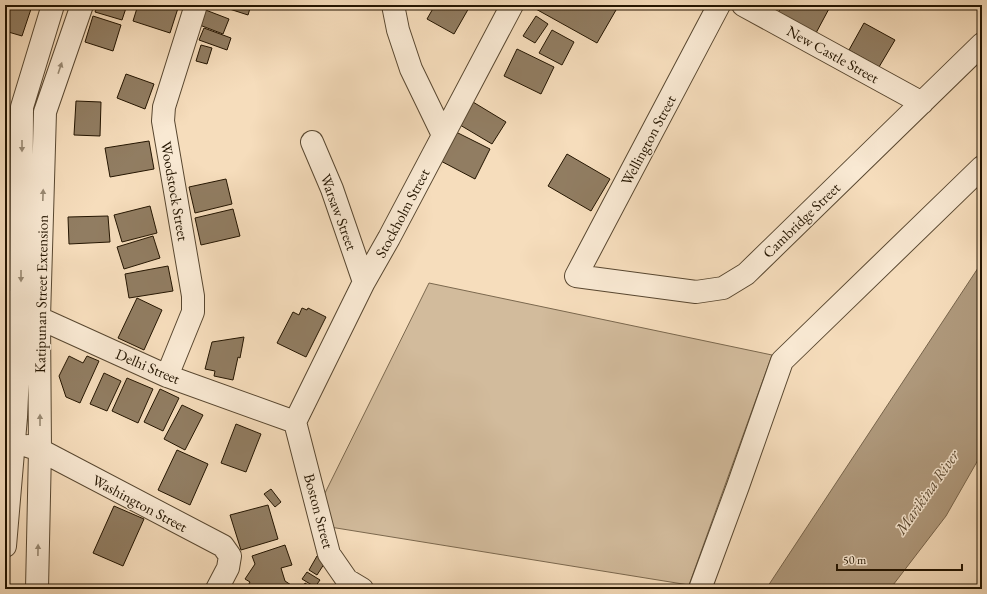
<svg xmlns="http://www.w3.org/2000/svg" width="987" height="594" viewBox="0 0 987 594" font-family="'EB Garamond',serif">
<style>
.green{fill:#d2bb9c;stroke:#7b684e}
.water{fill:#af997c;stroke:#77644b}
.building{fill:#917d62;stroke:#241501}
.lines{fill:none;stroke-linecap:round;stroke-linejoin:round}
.minor-casing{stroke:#584730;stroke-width:24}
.minor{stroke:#f9e9d3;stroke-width:22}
.oneway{fill:#998a74}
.labels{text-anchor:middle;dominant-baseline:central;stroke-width:3;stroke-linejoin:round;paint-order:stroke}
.street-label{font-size:15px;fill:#241501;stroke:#f9e9d3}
.water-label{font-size:16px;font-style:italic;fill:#5c4a32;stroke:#f9e9d3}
</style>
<rect width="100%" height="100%" fill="#f6ddbc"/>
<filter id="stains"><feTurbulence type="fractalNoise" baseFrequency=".005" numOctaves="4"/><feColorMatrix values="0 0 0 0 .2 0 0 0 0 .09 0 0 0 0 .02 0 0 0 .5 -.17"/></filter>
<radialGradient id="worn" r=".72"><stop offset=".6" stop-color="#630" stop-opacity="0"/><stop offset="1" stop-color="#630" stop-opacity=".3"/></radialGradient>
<path class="green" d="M429 283 772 355 689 585 330 527 324 495Z"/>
<path class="water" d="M982 262V453L946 516 890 589H766Z"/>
<path class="building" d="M5 5H18L31 9 22 36 5 31Z
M98 5H127L122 20 95 12Z
M138 5H179L170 33 133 21Z
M217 5H251L248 15Z
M435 5H468L470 6 454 34 427 19Z
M535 5H606L616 10 597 43 534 8Z
M782 5H831L816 33 778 13Z
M203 9 229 19 223 34 197 24Z
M93 16 121 25 113 51 85 42Z
M536 16 548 24 535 43 523 36Z
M864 23 895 40 879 67 849 50Z
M204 28 231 38 227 50 199 40Z
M552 30 574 42 562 65 539 53Z
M201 45 212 48 207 64 196 61Z
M517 49 554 67 541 94 504 76Z
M126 74 154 84 145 109 117 98Z
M468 99 506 122 492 144 455 122Z
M76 101 101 102 100 136 74 135Z
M452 130 490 149 475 179 437 159Z
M149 141 154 169 110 177 105 148Z
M567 154 610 179 591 211 548 186Z
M226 179 232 204 195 213 189 187Z
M150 206 157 233 122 242 114 215Z
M233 209 240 236 201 245 195 218Z
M108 216 110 242 69 244 68 217Z
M153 236 160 258 124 269 117 247Z
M168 266 173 291 129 298 125 274Z
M137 298 162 310 144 350 118 338Z
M302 308 307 310 308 308 326 317 306 357 277 343 293 312 299 315Z
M244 337 240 358 238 357 233 380 214 376 215 371 205 369 212 342Z
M69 356 83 363 87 356 99 361 80 403 66 397 59 376Z
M104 373 121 381 107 411 90 404Z
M127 378 153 389 138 423 112 411Z
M160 389 179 398 163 431 144 422Z
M182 405 203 415 185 450 164 439Z
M236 424 261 434 246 472 221 463Z
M177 450 208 464 190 505 158 490Z
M271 489 281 502 275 507 264 494Z
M268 505 278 539 241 550 230 515Z
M114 506 144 519 123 566 93 553Z
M285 545 292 565 281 568 285 581 291 585 289 589H246L250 582 245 579 255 564 252 556Z
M317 556 326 561 317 575 309 570Z
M307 572 320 580 315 587 302 579Z
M305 583 314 589H302Z"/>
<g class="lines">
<defs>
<path id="minor" d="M393 5 398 30 411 69 443 135
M719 5 576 276 696 292 723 288 746 274 982 44
M743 5 922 103
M312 142 332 189 364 282
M5 301 39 318 167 376 295 422
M167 376 193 312V296L163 121 164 107 196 5
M295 422 364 282 389 238 512 5
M295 422 329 554 347 580 362 589
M28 446 40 450 223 546 230 556 228 568 217 589
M5 546 16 417 21 308 22 107 53 5
M37 589 40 450 39 318 45 112 82 5
M700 589 738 486 782 361 982 167"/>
</defs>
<use href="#minor" class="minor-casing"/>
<use href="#minor" class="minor"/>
</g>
<defs><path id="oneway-solid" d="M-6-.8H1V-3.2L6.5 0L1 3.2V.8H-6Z"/></defs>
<g class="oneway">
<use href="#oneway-solid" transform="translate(60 68) rotate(-71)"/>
<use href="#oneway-solid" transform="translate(22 146) rotate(90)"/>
<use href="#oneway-solid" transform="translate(43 195) rotate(-88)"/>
<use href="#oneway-solid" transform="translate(21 276) rotate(90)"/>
<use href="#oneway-solid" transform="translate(40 420) rotate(-90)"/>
<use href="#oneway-solid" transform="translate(38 550) rotate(-89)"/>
</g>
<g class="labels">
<g class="street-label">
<text transform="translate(833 54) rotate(29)">New Castle Street</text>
<text transform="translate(648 140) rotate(-62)">Wellington Street</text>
<text transform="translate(175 191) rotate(80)">Woodstock Street</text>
<text transform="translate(339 212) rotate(70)">Warsaw Street</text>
<text transform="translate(402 213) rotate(-62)">Stockholm Street</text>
<text transform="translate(801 220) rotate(-44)">Cambridge Street</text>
<text transform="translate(41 294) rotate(-89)">Katipunan Street Extension</text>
<text transform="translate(148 366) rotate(23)">Delhi Street</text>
<text transform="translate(140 503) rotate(28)">Washington Street</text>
<text transform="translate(319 511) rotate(75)">Boston Street</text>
</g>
<g class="water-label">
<text transform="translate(927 492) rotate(-55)">Marikina River</text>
</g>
</g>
<rect width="987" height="594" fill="none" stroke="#f6ddbc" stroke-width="20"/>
<rect x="6" y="6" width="975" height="582" fill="none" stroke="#241501" stroke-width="2"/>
<rect x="10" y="10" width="967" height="574" fill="none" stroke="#241501"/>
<path d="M837 564v6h125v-6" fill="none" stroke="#241501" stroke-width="2"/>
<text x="843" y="564" font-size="12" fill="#241501" stroke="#f9e9d3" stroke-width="3" paint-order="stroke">50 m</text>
<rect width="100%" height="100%" filter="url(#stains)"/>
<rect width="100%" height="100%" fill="url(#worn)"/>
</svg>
